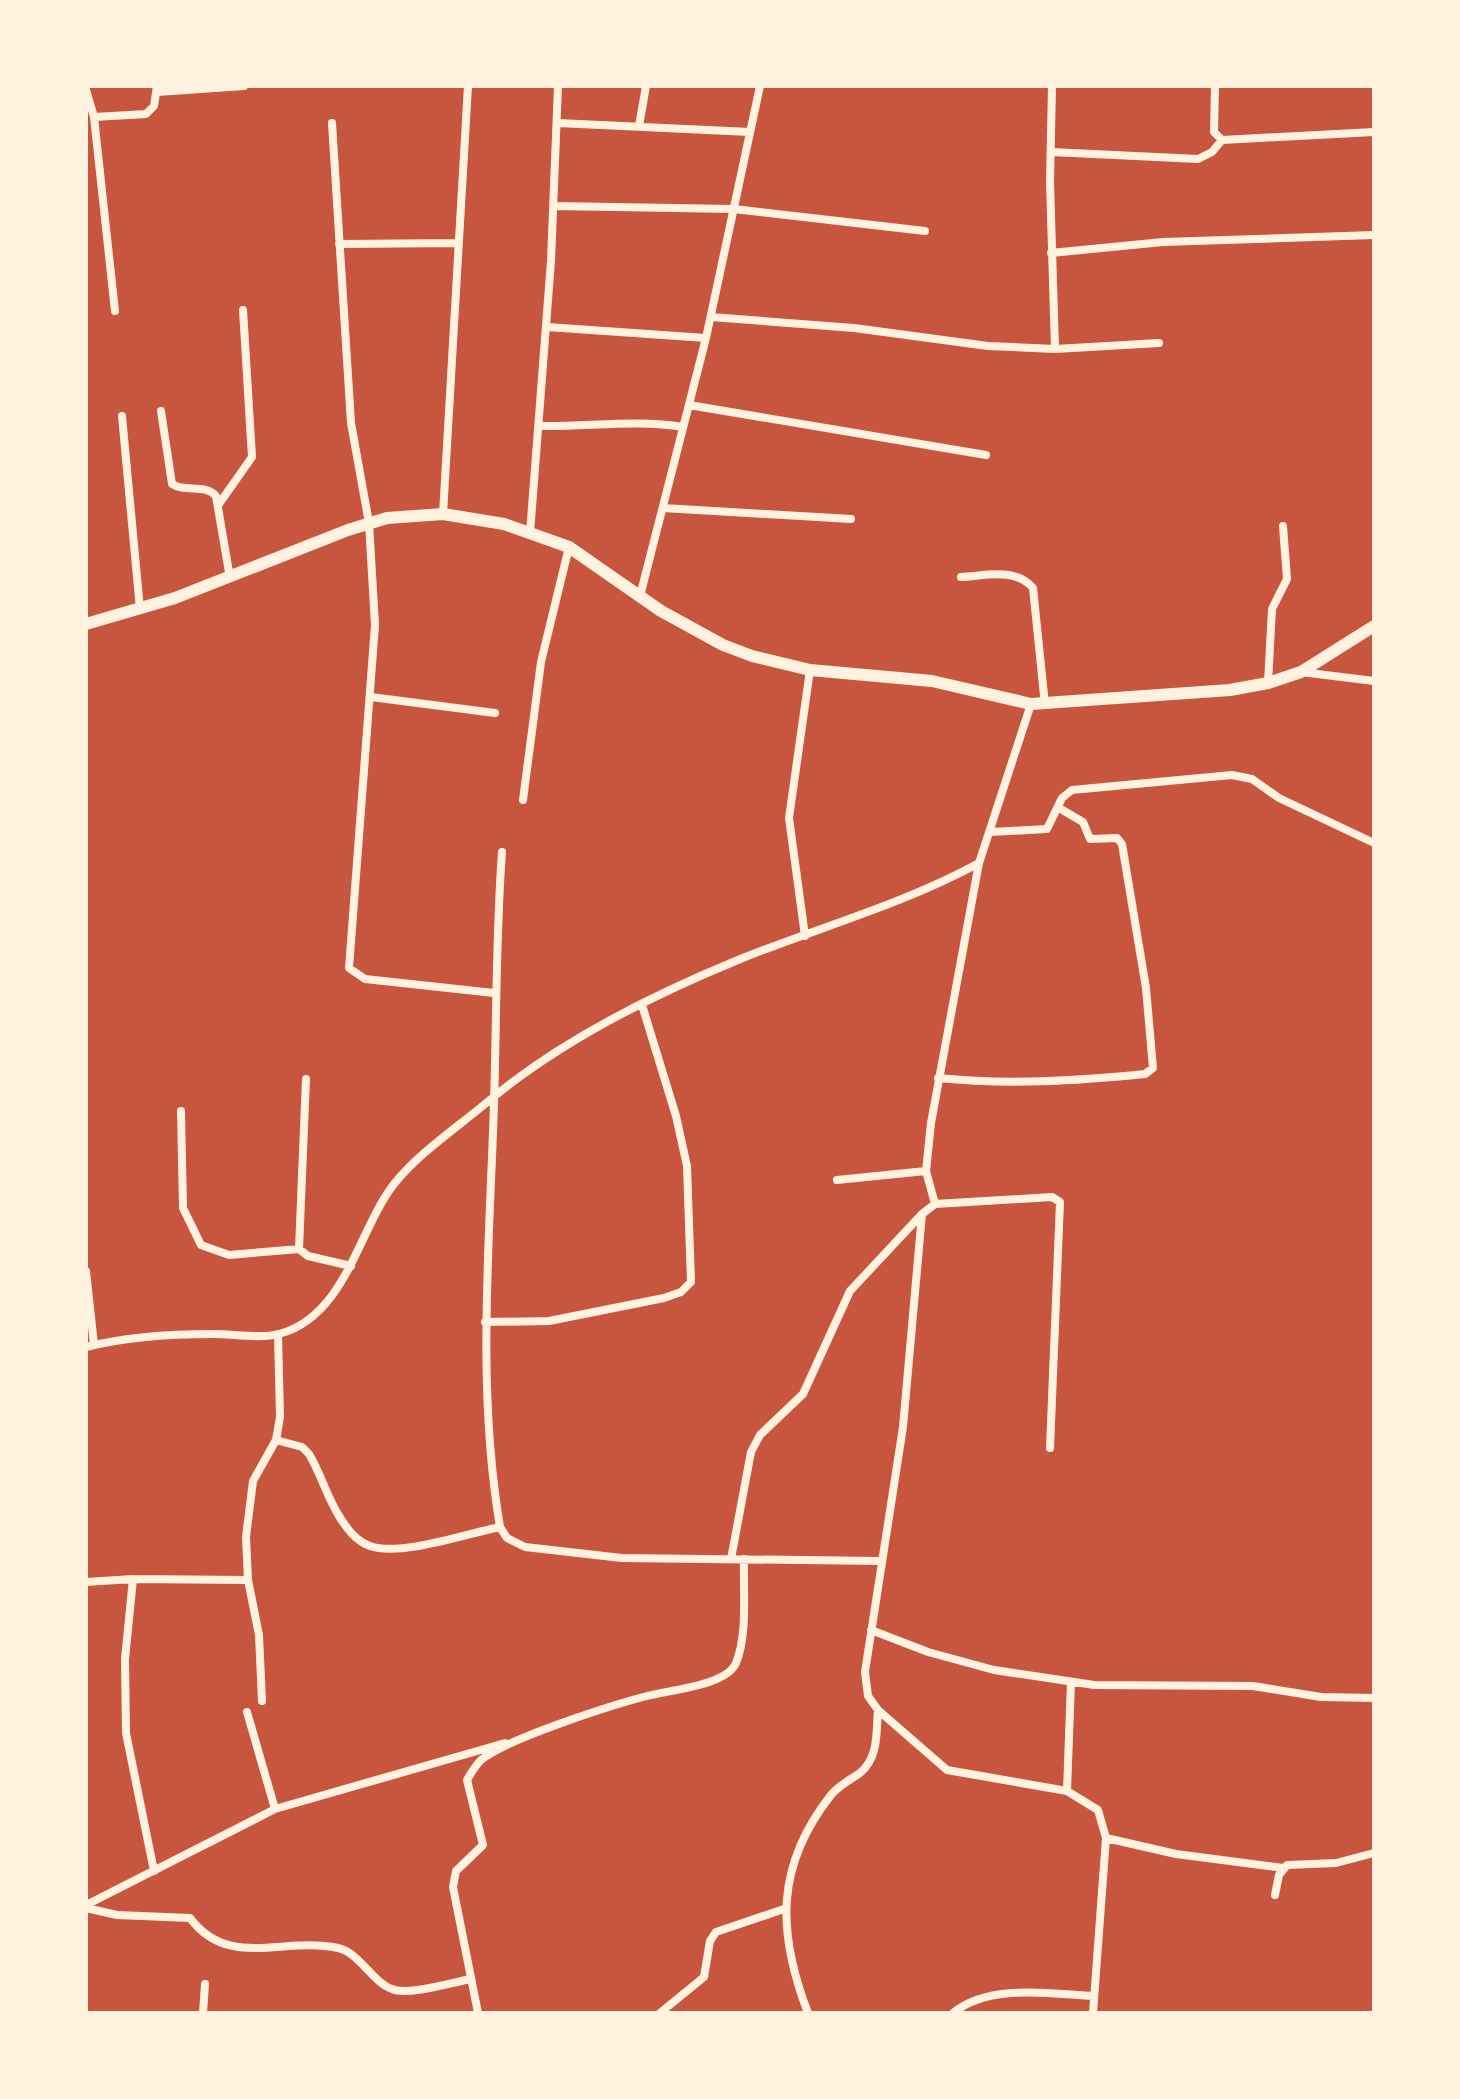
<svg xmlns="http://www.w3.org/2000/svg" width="1460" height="2099" viewBox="0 0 1460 2099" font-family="Georgia,serif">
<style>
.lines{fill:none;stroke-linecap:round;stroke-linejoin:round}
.minor{stroke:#fff3e0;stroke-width:8}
.secondary{stroke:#fff3e0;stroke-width:12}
</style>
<rect width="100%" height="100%" fill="#c8553d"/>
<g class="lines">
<path class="minor" d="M1215 86 1214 132 1222 140 1374 132
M86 90 94 117 115 311
M157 92 244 86
M94 117 146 114 154 106 157 86
M332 123 351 423 369 523 375 625 349 968 365 979 494 993
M558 123 750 132
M639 126 646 86
M1051 152 1198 159 1212 152 1222 140
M554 206 734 209 925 231
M339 244 459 243
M1051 253 1163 242 1374 235
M711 317 854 328 988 346 1055 349 1050 182 1052 86
M547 327 706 338
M1055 349 1159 343
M689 405 986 455
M161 411 172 484C185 493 205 483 216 496L230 578
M122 416 140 609
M541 426C588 427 637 419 683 427
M219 504 252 457 243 310
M663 508 851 519
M443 514 468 86
M530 533 551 261 558 86
M961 577C985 576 1015 567 1033 588L1045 705
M640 596 706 338 760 86
M1301 672 1374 681
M1268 683 1272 609 1287 579 1283 526
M371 697 495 713
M523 800 541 662 569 547
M990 832 1047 829 1062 798 1072 790 1232 775 1252 779 1279 798 1374 843
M502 852C495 946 497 1038 493 1132 488 1264 478 1396 500 1527L507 1538 525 1547 622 1558 882 1561
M805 936 789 818 810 670
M938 1078C1008 1085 1075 1081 1145 1074L1153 1068 1146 988 1122 844 1117 838 1090 839 1083 822 1059 808
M306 1079 299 1249 308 1256 351 1266
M181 1111 183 1208 201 1245 229 1255 299 1249
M837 1180 926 1171
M935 1204 926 1171 931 1123 979 863
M922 1214 903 1427 865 1672 868 1696 878 1710 947 1770 1067 1791 1098 1810 1106 1838 1093 2013
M86 1271 94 1345
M485 1322 549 1321 664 1298 681 1292 691 1282 687 1166 676 1116 642 1005
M86 1347C126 1337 172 1334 213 1334 233 1334 260 1339 279 1334 346 1316 358 1230 394 1184 419 1153 455 1129 485 1104 558 1042 650 996 738 960 819 927 902 905 979 863L1031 704
M276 1440 302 1447 309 1454C321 1474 327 1497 339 1516 347 1529 356 1541 370 1546 400 1557 469 1533 500 1527
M731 1559 751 1452 760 1435 803 1394 850 1291 922 1214 935 1204 1052 1197 1060 1202 1050 1448
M86 1582 133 1579
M871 1630 928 1652 994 1670 1094 1685 1253 1686 1321 1697 1374 1698
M262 1701 259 1635 248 1580 246 1537 253 1481 276 1440 280 1417 278 1334
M247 1712 275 1809
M1067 1791 1071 1682
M1106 1838 1176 1854 1283 1868
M154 1871 126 1733 125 1659 133 1579 248 1580
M1275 1895 1279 1875 1287 1865 1336 1863 1374 1853
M86 1905 275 1809 505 1743
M86 1908 117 1915 190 1918C229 1970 283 1936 338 1948 359 1952 372 1982 392 1989 408 1996 453 1982 471 1979
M203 2013 205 1984
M478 2013 453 1887 456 1871 483 1845 467 1780C471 1773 475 1766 481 1760 506 1739 612 1705 647 1696 669 1690 726 1686 736 1663 748 1634 743 1590 744 1559
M660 2013 704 1977 710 1941 716 1932 784 1909
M808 2013C777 1932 775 1866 831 1795 839 1785 850 1780 860 1773 879 1757 876 1733 878 1710
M953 2013C989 1983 1051 1994 1093 1996"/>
<path class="secondary" d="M86 624 175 598 348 530 387 518 443 514 504 524 569 547 661 611 723 645 752 656 810 670 932 681 1031 704 1230 690 1268 683 1301 672 1374 626"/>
</g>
<rect width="1460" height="2099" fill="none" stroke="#fff3e0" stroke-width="176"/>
</svg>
